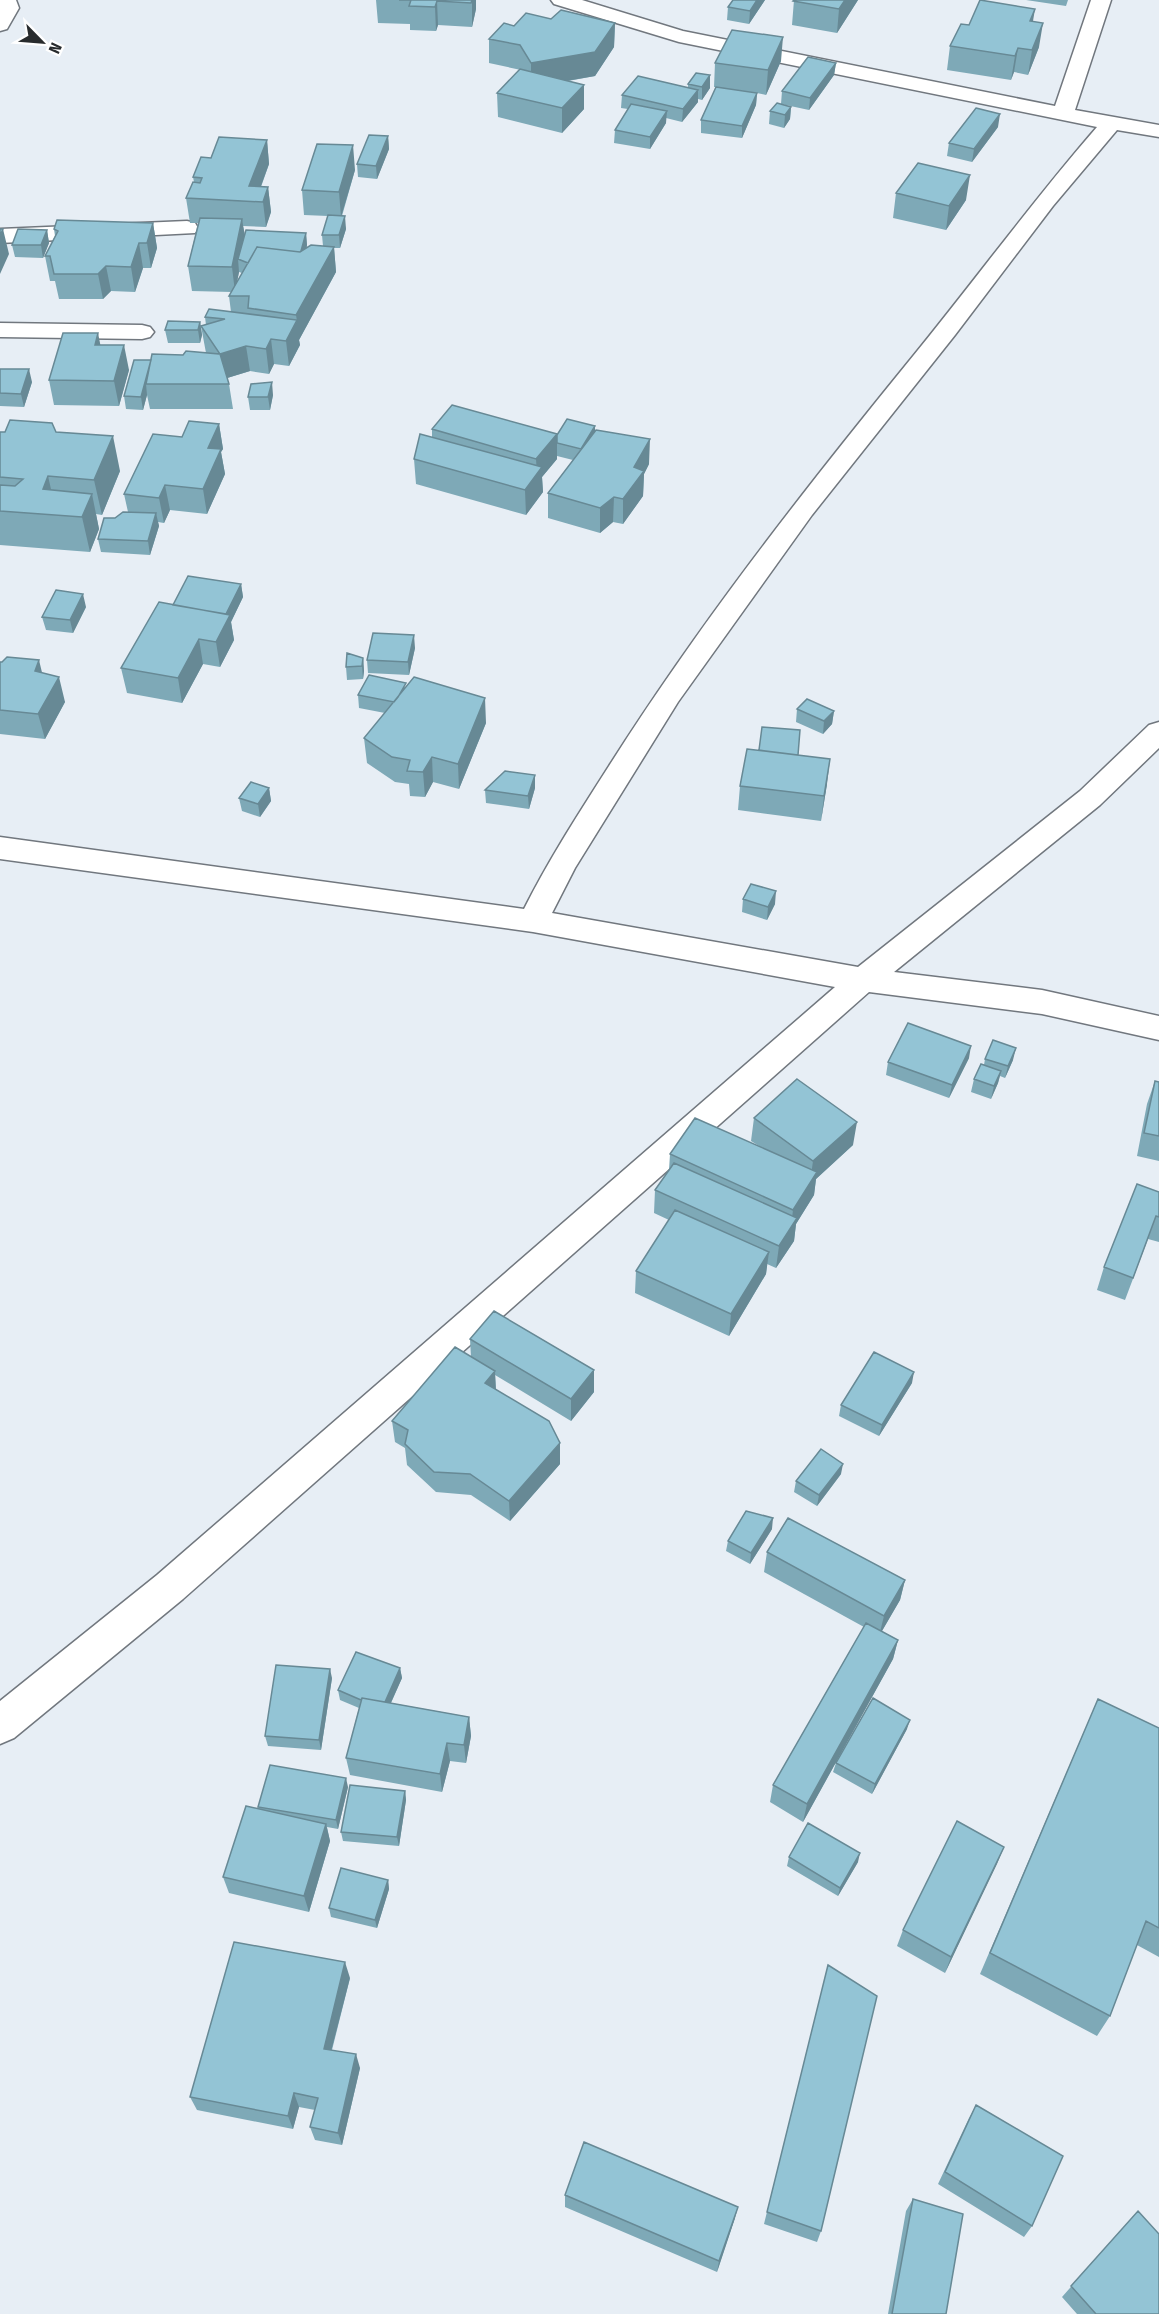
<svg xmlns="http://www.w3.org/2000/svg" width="1159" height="2314" viewBox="0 0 1159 2314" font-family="'Fira Sans Condensed',sans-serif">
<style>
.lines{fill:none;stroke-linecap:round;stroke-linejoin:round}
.minor-casing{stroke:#71777e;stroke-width:3}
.minor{fill:#fff;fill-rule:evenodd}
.wall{fill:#7ea9b7;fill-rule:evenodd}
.shaded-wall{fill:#678995}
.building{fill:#93c4d5;stroke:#678995;stroke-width:1.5}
</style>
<rect width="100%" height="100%" fill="#e7eef5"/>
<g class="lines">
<defs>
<path id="minor" d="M0 0H16L19 8 7 29 0 31Z
M551 0H582L683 31 1055 106 1091 0H1111L1075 110 1159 125V137L1117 130 1053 206 955 335 812 515 678 702 575 868 552 913 858 967 1080 791 1149 725 1159 722V748L1100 805 894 972 1042 990 1159 1016V1040L1042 1014 869 992 183 1599 14 1738 0 1744V1701L157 1575 835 987 533 932 0 859V837L524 909C549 859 579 813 609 766 698 626 800 495 905 366 970 287 1030 204 1097 127L679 42 554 4Z
M187 221 195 223 198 228 195 233 0 243V229Z
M0 323 142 325 150 327 154 332 150 337 142 339 0 337Z"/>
</defs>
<use href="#minor" class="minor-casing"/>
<use href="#minor" class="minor"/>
</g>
<path class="wall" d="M376 0H476V9L472 27 438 25 436 31 410 30V24L378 23Z
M733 0H765L749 24 727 20 728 7Z
M794 0H858L837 33 792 25Z
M1026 0H1068L1066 6Z
M551 19 615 23 614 47 595 76 568 81 584 109 562 133 498 117 497 93 521 70 489 63V39L514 26Z
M1033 22 1039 47 1028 75 1014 72 1011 80 947 70 950 46 969 25Z
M781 61 766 95 757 93 756 105 742 138 701 133V120L716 87H714L715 63Z
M836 63 834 75 809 110 781 104 782 91Z
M710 75V88L702 100 698 99V102L682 122 666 118V123L650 149 614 143 615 130 628 109 621 108 622 95 688 87V84Z
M791 107 790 119 784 128 769 124 770 111Z
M998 127 972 162 947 156 949 143Z
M388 136 389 149 377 179 358 177 357 164Z
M267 140 269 164 261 187H268L271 212 266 227 243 226 245 235 306 233 307 247 323 246 322 235 328 216 304 215 302 190 355 170 342 216 346 229 340 248H334L336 272 299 340 300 345 289 366 274 364 269 374 250 371 227 378 229 384 233 409H150L147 395 143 410 126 409 124 396 151 360 183 355 206 353 201 326 206 325 205 317 231 312 229 296 232 292 192 291 188 266 198 223H190L186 198 194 182 193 177 211 158ZM239 272 242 273 237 282Z
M896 193 966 200 946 230 893 218Z
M153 223 157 248 151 268H143L135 292 111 291 103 299H59L55 281H50L45 256 55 236 54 229Z
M47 230 49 243 43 258 15 257 12 245Z
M200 322 202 335 200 343H168L165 330Z
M101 345 129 370 119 406 54 405 49 380Z
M0 369 32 382 24 407 0 406Z
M273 395 270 410H250L248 397Z
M219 424 223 449 221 452 225 474 207 514 170 510 164 523 158 522 159 526 150 555 101 552 98 539 115 518 128 512 124 494 182 437Z
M595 426V431L649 464 644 474 643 496 623 524 613 522 600 533 548 518V493L573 460 557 456V459L542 477 543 492 526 515 416 484 414 459 432 437V429L557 434Z
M0 432H56L120 471 102 515 96 514 99 529 90 552 0 545Z
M241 584 243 597 231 622 234 640 220 667 203 664 182 703 127 693 121 668 173 605Z
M86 607 73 633 46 630 42 617Z
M415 648 409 675 368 673 367 660Z
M363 658 364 671 363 679 347 680 346 667Z
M0 662 42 673 65 702 45 739 0 734Z
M406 687 486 723 459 789 433 782 425 797 410 796 409 784 395 782 367 763 364 738 385 713 359 708 358 695Z
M797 709 834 711 832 724 823 734 796 722Z
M798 755 827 784 821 821 738 810 740 786Z
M269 788 271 801 260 817 242 811 239 798Z
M535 788 529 809 486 803 485 790Z
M743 899 775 904 767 920 742 912Z
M969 1058 949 1098 886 1075 888 1062Z
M985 1059 1013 1060 1005 1078 1000 1076 998 1083 991 1099 971 1092 974 1079 984 1065Z
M1155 1081 1159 1082V1161L1137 1156 1147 1104Z
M754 1118 853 1145 816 1179 814 1195 796 1224 794 1241 776 1268 767 1264 766 1274 729 1336 635 1293 636 1271 669 1220 654 1213 655 1190 669 1170 670 1154 759 1146 751 1141Z
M1159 1192V1242L1148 1239 1125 1300 1097 1290 1104 1267Z
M470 1339 594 1392 571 1421 495 1375 496 1390 560 1464 510 1521 471 1495 436 1492 407 1465 405 1448 395 1442 392 1421 471 1357Z
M912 1383 879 1436 839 1416 841 1405Z
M841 1474 817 1506 794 1492 796 1481Z
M772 1529 750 1564 726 1551 728 1541Z
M767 1552 905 1580 900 1600 882 1631 898 1640 893 1659 803 1822 770 1802 773 1785 864 1627 764 1572Z
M400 1668 402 1678 391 1703 469 1717 471 1736 466 1763 450 1761 442 1792 350 1775 346 1758 359 1708 340 1700 338 1690Z
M332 1678 321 1750 268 1746 265 1736Z
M1098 1699 1159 1728V1957L1137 1945 1110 2016 1097 2036 980 1974Z
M907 1729 872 1794 833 1772 836 1763Z
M348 1787 338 1829 327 1827 330 1841 309 1912 229 1893 223 1877 259 1809 258 1807Z
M405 1791 406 1800 399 1846 343 1841 341 1832Z
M1004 1847 945 1973 897 1946 903 1930Z
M789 1857 858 1862 838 1896 787 1866Z
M388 1880 389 1889 377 1928 331 1917 329 1908Z
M828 1965 821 2231 817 2242 764 2224Z
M350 1978 332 2050 360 2068 342 2145 315 2140 310 2127 315 2110 299 2107 293 2129 197 2110 190 2097Z
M976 2105 1032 2226 1024 2237 938 2184 969 2118Z
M565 2195 735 2218 717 2272 565 2207Z
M913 2199 946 2314H888L906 2211Z
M1138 2211 1159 2314H1077L1062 2297Z"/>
<path class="shaded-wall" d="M472 0H476V9L472 27Z
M757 0H765L749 24 750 11Z
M845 0H858L837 33 839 9Z
M437 1 438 25 436 31 435 7Z
M1035 9 1031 33 1030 21Z
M615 23 614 47 595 76 531 87V63Z
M1043 23 1039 47 1028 75 1032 50Z
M783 37 781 61 766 95 768 70Z
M1018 48 1014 72 1011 80 1015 56Z
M836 63 834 75 809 110 810 98Z
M710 75V88L702 100V87Z
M584 85V109L562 133V108Z
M698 90V102L682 122 683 109Z
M757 93 756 105 742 138V126Z
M791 107 790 119 784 128 785 115Z
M667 111 666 123 650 149V137Z
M1000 114 998 127 972 162 974 149Z
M388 136 389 149 377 179 376 166Z
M267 140 269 164 255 202 249 186Z
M353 145 355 170 341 217 339 192Z
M970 175 966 200 946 230 949 206Z
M268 187 271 212 266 227 263 202Z
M345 216 346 229 340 248 339 235Z
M242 219 246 243 238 259 239 272 235 292 232 267Z
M153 223 157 248 151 268 147 243Z
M3 229 9 254 0 274V236Z
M47 230 49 243 43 258 41 245Z
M306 233 307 245 301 267 300 254Z
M139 243 143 268 135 292 131 267Z
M334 247 336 272 299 340 300 345 289 366 286 341 297 321 296 315Z
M106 266 111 291 103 299 98 274Z
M200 322 202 335 200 343 198 330Z
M98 333 103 358 95 345Z
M271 339 274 364 269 374 266 349Z
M124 345 129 370 119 406 114 381Z
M246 346 250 371 224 379 220 354Z
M151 360 146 384 147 395 143 410 141 397Z
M29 369 32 382 24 407 21 394Z
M272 382 273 395 270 410 268 397Z
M219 424 223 449 221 452 225 474 207 514 203 489 208 448Z
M595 426V439L581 449Z
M557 434V459L542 477 543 492 526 515 525 490 537 474 536 459Z
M113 436 120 471 102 515 94 480Z
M650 439 649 464 644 474 643 496 623 524V499L634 467Z
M48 476 56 511 43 489Z
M165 485 170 510 164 523 159 498Z
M92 494 99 529 90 552 82 517Z
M614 497 613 522 600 533V508Z
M156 513 159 526 150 555 148 541Z
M241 584 243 597 231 622 234 640 220 667 216 642 226 615Z
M83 594 86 607 73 633 70 620Z
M414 635 415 648 409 675 408 662Z
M199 639 203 664 182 703 178 678Z
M363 658 364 671 363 679 362 666Z
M39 660 45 685 35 671Z
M59 677 65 702 45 739 38 714Z
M485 698 486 723 459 789 458 764Z
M834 711 832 724 823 734 824 721Z
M432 757 433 782 425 797 423 772Z
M830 759 827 784 821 821 824 796Z
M535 775V788L529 809 528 796Z
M269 788 271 801 260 817 258 804Z
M776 891 775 904 767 920 768 907Z
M971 1046 969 1058 949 1098 952 1085Z
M1016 1048 1013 1060 1005 1078 1008 1066Z
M1001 1071 998 1083 991 1099 994 1086Z
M857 1122 853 1145 816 1179 814 1195 796 1224 794 1241 776 1268 779 1246 791 1227 793 1210 810 1183 813 1161Z
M769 1252 766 1274 729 1336 731 1314Z
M594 1370V1392L571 1421V1399Z
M495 1371 496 1393 485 1383Z
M914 1372 912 1383 879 1436 882 1425Z
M560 1443V1464L510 1521 509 1501Z
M843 1464 841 1474 817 1506 819 1495Z
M773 1518 772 1529 750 1564 751 1553Z
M905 1580 900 1600 879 1636 884 1616Z
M898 1640 893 1659 803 1822 807 1804Z
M400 1668 402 1678 384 1718 382 1708Z
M330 1669 332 1678 321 1750 319 1740Z
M469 1717 471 1736 466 1763 464 1745Z
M910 1720 907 1729 872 1794 875 1784Z
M447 1743 450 1761 442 1792 440 1774Z
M346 1778 348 1787 338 1829 336 1820Z
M405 1791 406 1800 399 1846 397 1837Z
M326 1824 330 1841 309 1912 304 1896Z
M1004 1847 997 1864 945 1973 951 1957Z
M860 1853 858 1862 838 1896 840 1888Z
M388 1880 389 1889 377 1928 375 1920Z
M345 1962 350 1978 328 2063 324 2049Z
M356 2054 360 2068 342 2145 338 2133Z
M294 2093 299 2107 293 2129 288 2116Z
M738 2207 735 2218 717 2272 719 2261Z"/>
<path class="building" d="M399 0H472L471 3 437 1 435 7 409 6 411 0Z
M733 0H757L750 11 728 7Z
M794 0H845L839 9 793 1Z
M980 0 1035 9 1030 21 1043 23 1032 50 1018 48 1015 56 950 46 961 24 969 25Z
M561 10 615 23 595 52 531 63 520 45 489 39 504 23 514 26 526 13 551 19Z
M732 30 783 37 768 70 715 63Z
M808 57 836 63 810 98 782 91Z
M520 69 584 85 562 108 497 93Z
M696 73 710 75 702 87 688 84Z
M638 76 698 90 683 109 622 95Z
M716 87 757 93 742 126 701 120Z
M777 103 791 107 785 115 770 111Z
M631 104 667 111 650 137 615 130Z
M976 108 1000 114 974 149 949 143Z
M369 135 388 136 376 166 357 164Z
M219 137 267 140 249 186 268 187 263 202 186 198 193 182 200 183 202 178 193 177 201 157 211 158Z
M317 144 353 145 339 192 302 190Z
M918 163 970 175 949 206 896 193Z
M328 215 345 216 339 235H322Z
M200 218 242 219 232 267 188 266Z
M57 220 153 223 147 243H139L131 267 106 266 98 274H54L50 256H45L58 231 54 229Z
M0 229H3L0 236Z
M18 229 47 230 41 245H12Z
M246 230 306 233 301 251 300 252 257 247 248 263 238 259Z
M311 245 334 247 296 315 248 308 249 296H229L257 247 300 252Z
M209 309 297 320 286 341 271 339 266 349 246 346 220 354 229 384H146L152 354 183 355 186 351 220 354 201 326 225 319 205 317Z
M168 321 200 322 198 330H165Z
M63 333H98L95 345H124L114 381 49 380Z
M134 360H151L141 397 124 396Z
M0 369H29L21 394 0 393Z
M272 382 268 397H248L251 384Z
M452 405 557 434 536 459 432 429Z
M567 419 595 426 581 449 557 443V435Z
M10 420 52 423 56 432 113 436 94 480 48 476 43 489 92 494 82 517 0 511V485L15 486 23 479 0 477V432H5Z
M189 421 219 424 208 448 221 449 203 489 165 485 159 498 124 494 153 434 182 437Z
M596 430 650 439 634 467 644 471 623 499 614 497 600 508 548 493Z
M420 434 542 467 525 490 414 459Z
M123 512 156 513 148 541 98 539 104 518H115Z
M188 576 241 584 226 614 173 605Z
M56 590 83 594 70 620 42 617Z
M159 602 230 615 216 642 199 639 178 678 121 668Z
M373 633 414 635 408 662 367 660Z
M347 653 363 658 362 666 346 667Z
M7 657 39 660 35 671 59 677 38 714 0 710V662H2Z
M369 675 406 683 398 697 394 702 358 695Z
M414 677 485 698 458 764 432 757 423 772 407 771 410 760 392 757 364 738Z
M807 699 834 711 824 721 797 709Z
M762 727 800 730 798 755 759 750Z
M747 749 830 759 824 796 740 786Z
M505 771 535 775 528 796 485 790Z
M251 782 269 788 258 804 239 798Z
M751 884 776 891 768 907 743 899Z
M908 1023 971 1046 952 1085 888 1062Z
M993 1040 1016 1048 1008 1066 985 1059Z
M981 1064 1001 1071 994 1086 974 1079Z
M797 1079 857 1122 813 1161 754 1118Z
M1155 1081 1159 1082V1136L1144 1133Z
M695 1118 817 1172 793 1210 670 1154Z
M674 1163 797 1218 779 1246 655 1190Z
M1137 1184 1159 1192V1217L1156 1216 1133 1278 1104 1267Z
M675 1210 769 1252 731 1314 636 1271Z
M494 1311 594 1370 571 1399 470 1339Z
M455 1347 495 1371 485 1383 549 1421 560 1443 509 1501 470 1474 434 1472 405 1444 408 1430 392 1421Z
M874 1352 914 1372 882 1425 841 1405Z
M821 1449 843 1464 819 1495 796 1481Z
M746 1511 773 1518 751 1553 728 1541Z
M788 1518 905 1580 884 1616 767 1552Z
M866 1623 898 1640 807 1804 773 1785Z
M356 1652 400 1668 385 1702 362 1698 361 1700 338 1690Z
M276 1665 330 1669 319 1740 265 1736Z
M362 1698 469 1717 464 1745 447 1743 440 1774 346 1758Z
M873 1698 910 1720 875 1784 836 1763Z
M1098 1699 1159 1728V1928L1146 1921 1110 2016 990 1953Z
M270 1765 346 1778 336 1820 258 1807Z
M350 1785 405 1791 397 1837 341 1832Z
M246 1806 326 1824 304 1896 223 1877Z
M957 1821 1004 1847 951 1957 903 1930Z
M808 1823 860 1853 840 1888 789 1857Z
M341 1868 388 1880 375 1920 329 1908Z
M234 1942 345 1962 324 2049 356 2054 338 2133 310 2127 318 2098 294 2093 288 2116 190 2097Z
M828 1965 877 1996 821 2231 767 2212Z
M976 2105 1063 2156 1032 2226 945 2172Z
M584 2142 738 2207 719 2261 565 2195Z
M913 2199 963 2214 946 2314H892Z
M1138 2211 1159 2234V2314H1096L1071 2286Z"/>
<g transform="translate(42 42) rotate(115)" stroke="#ffffff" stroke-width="4.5" paint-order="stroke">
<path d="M0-4.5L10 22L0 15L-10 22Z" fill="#282b2d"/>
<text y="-9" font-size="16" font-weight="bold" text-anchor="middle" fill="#282b2d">N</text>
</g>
</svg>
